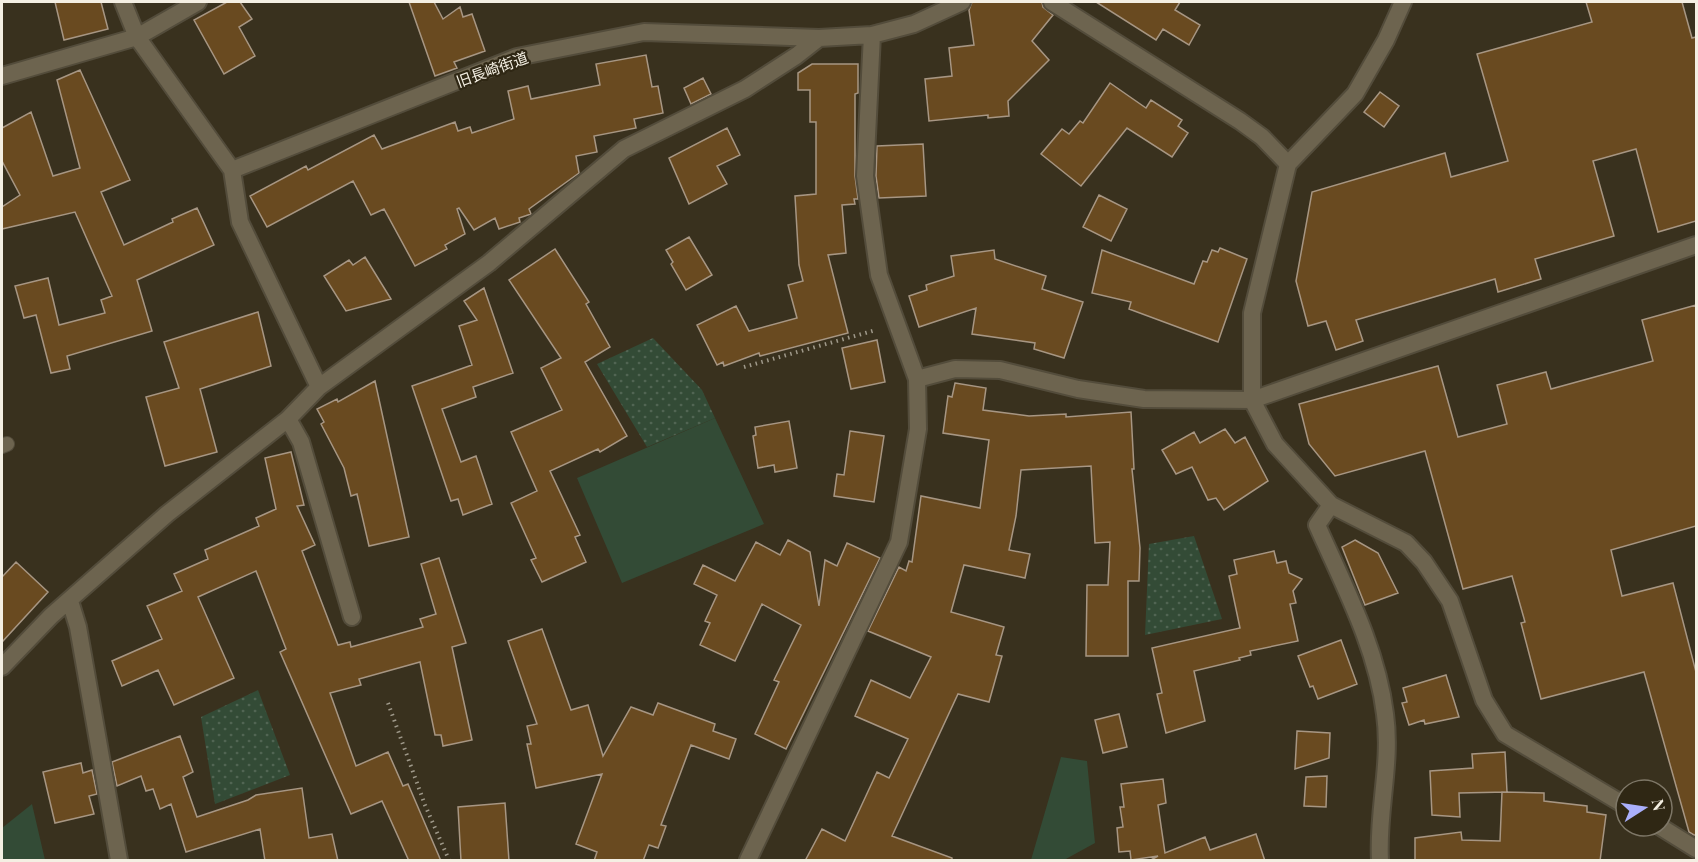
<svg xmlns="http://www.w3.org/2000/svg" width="1698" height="862" viewBox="0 0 1698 862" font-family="'Playfair Display','Noto Sans JP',serif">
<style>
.grass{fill:#334b36}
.park{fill:url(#park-dots)}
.building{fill:#694a20;stroke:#a79683;stroke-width:1.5}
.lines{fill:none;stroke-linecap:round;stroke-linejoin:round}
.service-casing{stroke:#534c3b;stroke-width:16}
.minor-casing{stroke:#534c3b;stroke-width:20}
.path{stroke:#9f998a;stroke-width:4;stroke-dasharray:1.5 4.5;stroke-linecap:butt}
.service{stroke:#6d644f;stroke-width:14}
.minor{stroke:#6d644f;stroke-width:16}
.labels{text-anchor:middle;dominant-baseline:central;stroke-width:4.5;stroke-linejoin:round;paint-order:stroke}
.street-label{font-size:15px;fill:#f4efe3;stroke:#2f2714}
</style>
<defs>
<pattern id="park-dots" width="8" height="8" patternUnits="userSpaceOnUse" patternTransform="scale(1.5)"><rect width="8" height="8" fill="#334b36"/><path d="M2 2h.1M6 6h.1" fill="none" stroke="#516553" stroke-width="1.8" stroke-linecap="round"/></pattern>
</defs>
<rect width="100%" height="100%" fill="#39311e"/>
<path class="grass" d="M715 418 764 524 622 583 577 478Z
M1061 757 1087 761 1095 843 1064 860H1031Z
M32 804 45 860H2V828Z"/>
<path class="park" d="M653 338 702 390 715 418 647 447 597 364Z
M1194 536 1222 619 1145 635 1149 544Z
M258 690 290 775 215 804 201 717Z"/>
<path class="building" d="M55 2H101L108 29 64 40Z
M227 2H240L252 19 239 27 255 56 224 74 194 20Z
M409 2H434L443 19 460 7 463 17 472 14 485 51 454 62 457 68 435 76Z
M972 2H1042L1043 7 1053 15 1032 41 1049 60 1008 101 1009 116 988 118V115L929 121 925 79 952 76 949 48 974 45 969 10Z
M1096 2H1180L1175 10 1200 25 1189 45 1163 29 1156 40Z
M1586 2H1682L1692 38 1696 37V221L1658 232 1636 149 1593 161 1614 236 1535 259 1541 279 1498 292 1495 279 1356 320 1363 341 1336 350 1326 321 1308 326 1296 281 1312 192 1445 153 1451 177 1508 161 1477 54 1592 22Z
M646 55 652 87 658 86 663 113 634 119 636 128 594 136 597 152 576 156 579 173 529 209 531 214 519 218 520 222 499 229 495 218 474 230 459 208 457 209 465 234 445 245 447 249 415 266 384 209 371 215 353 181 267 227 250 196 306 166 308 170 374 135 382 149 455 122 458 131 470 127 472 133 514 119 508 91 528 86 531 99 600 85 596 64Z
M812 64H858V93L855 94V176L858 199H854L855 204 842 205 846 253 828 255 848 333 760 356 759 353 724 366 723 362 717 365 697 325 736 306 749 331 797 318 788 285 803 281 799 265 795 196 816 194V122H810V90H798V73Z
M80 70 130 180 101 192 124 245 173 222 172 219 197 208 214 245 137 280 152 331 67 356 70 369 51 373 36 315 24 318 15 286 48 278 59 325 105 313 101 300 112 296 75 212 2 229V207L20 195 2 161V128L31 112 53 176 80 168 57 80Z
M703 78 711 94 691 104 684 88Z
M1110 83 1146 108 1151 100 1182 120 1178 126 1188 133 1172 157 1127 128 1081 186 1041 154 1062 129 1069 134 1080 121 1083 123Z
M1380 92 1399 106 1384 127 1364 112Z
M727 128 740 155 717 166 727 184 689 204 669 158Z
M923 144 926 196 879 198 876 176 877 146Z
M1099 195 1127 209 1111 241 1083 227Z
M689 237 712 275 686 290 671 264 673 262 666 250Z
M1220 248 1247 259 1218 342 1129 309 1131 302 1092 293 1102 250 1194 284 1203 261 1207 262 1212 250 1218 252Z
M555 249 589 302 586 304 610 347 585 362 627 436 600 452 598 449 550 471 580 535 575 537 586 562 542 582 531 560 536 558 511 503 537 491 511 432 562 410 541 368 561 358 509 280Z
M994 250 995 259 1046 276 1042 289 1083 302 1064 358 1034 349 1035 343 972 334 976 308 919 327 909 296 927 290 926 285 954 276 951 256Z
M365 257 391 299 346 311 324 276 349 260 353 265Z
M484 288 513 373 473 387 476 397 442 409 461 462 476 456 492 504 463 515 458 499 451 501 412 386 472 365 459 326 477 320 464 301Z
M1696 305V526L1611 550 1622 596 1673 583 1696 672V835H1694L1689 832 1644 672 1541 699 1521 623 1525 622 1512 576 1463 589 1425 451 1335 476 1309 444 1299 404 1438 366 1458 437 1507 424 1497 385 1546 372 1551 389 1653 361 1642 320Z
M258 312 271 366 200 389 217 452 165 466 146 397 179 388 164 342Z
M877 340 885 382 851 389 842 348Z
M375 381 409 537 369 546 357 494 351 496 344 468 321 424 324 422 317 409 337 399 338 402Z
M955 383 986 388 983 410 1029 416 1066 414V417L1131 412 1134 469H1132L1140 548 1139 581H1128V656H1086L1087 585H1108L1110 542 1095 543 1091 466 1021 470 1016 516 1009 550 1030 554 1025 578 964 565 951 612 1004 627 996 655 1002 656 989 702 958 694 892 836 952 858V861H805L822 829 845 841 877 772 889 778 908 739 855 716 871 680 910 698 931 657 868 631 899 567 906 571 909 561 912 562 921 496 980 508 989 440 943 433 948 396 952 397Z
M789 421 797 468 775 472 774 465 758 468 753 436 756 435 755 427Z
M1225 429 1235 443 1245 437 1268 481 1224 510 1216 498 1208 500 1192 467 1176 474 1162 450 1194 432 1200 443Z
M850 431 884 436 874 502 834 496 837 474 844 475Z
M291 452 304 505 297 506 315 545 302 551 338 645 350 642 351 647 423 627 420 619 436 614 421 564 439 558 466 643 452 647 472 740 443 746 441 735H435L420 662 359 679 361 685 330 693 356 766 388 752 403 786 408 784 441 861H409L382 801 351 814 280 652 286 649 256 571 198 597 234 678 174 705 158 670 122 686 112 661 162 639 147 606 182 591 174 574 208 559 205 550 259 526 256 518 276 509 265 458Z
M788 540 810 552 819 606 825 560 837 566 847 543 880 558 786 749 755 734 779 682 774 680 801 625 762 604 735 661 700 645 710 623 705 621 717 595 694 584 703 565 735 581 756 542 780 555Z
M1355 540 1378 553 1398 593 1365 605 1342 547Z
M1274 551 1277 563 1286 561 1289 573 1302 579 1293 591 1296 603 1290 604 1298 641 1250 651 1251 655 1239 658 1240 660 1194 671 1205 721 1166 733 1157 694 1162 693 1152 648 1240 628 1229 576 1237 574 1234 560Z
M16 562 48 592 2 642V577Z
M542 629 571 710 588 705 603 756 631 707 653 715 658 703 715 724 713 731 736 739 729 759 691 745 661 825 666 826 658 848 649 845 643 861H594L597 852 576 844 602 774 536 788 527 744H531L527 726 537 724 508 641Z
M1341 640 1357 684 1318 699 1313 686 1310 687 1298 656Z
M1446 675 1459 717 1425 724 1424 720 1409 725 1402 703 1407 702 1403 688Z
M1119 714 1127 747 1103 753 1095 720Z
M1297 731 1330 733 1329 758 1295 769Z
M180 736 193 772 183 777 197 817 248 800 256 795 302 788 309 838 332 834 338 861H265L260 829 186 852 171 804 160 809 153 789 146 791 141 776 117 786 112 762Z
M1505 752 1507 792 1459 793 1460 817 1432 815 1430 771 1473 768 1472 754Z
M81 763 83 773 92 770 97 794 89 796 94 814 55 823 43 772Z
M1327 776 1326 807 1304 806 1306 777Z
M1163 779 1166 803 1158 805 1165 853 1205 837 1210 850 1256 834 1265 861H1149L1158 856 1131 860 1130 851 1119 852 1117 828 1123 827 1120 807H1124L1121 784Z
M1502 792 1544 793V801L1587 806V812L1606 815 1600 861H1415V838L1461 832 1462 840 1500 841Z
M505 803 509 861H461L458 807Z"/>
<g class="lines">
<defs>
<path id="service" d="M2 446 7 444"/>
<path id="minor" d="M123 2 137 37 232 170 240 222 319 387
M1052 2 1240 121 1262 137 1288 164 1252 313V400L1275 444 1331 505 1406 543 1424 562 1450 601 1484 700 1505 734 1626 806
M2 76 137 37 198 2
M1288 164 1355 94 1386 40 1403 2
M232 170 517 57 644 32 819 38 872 35 914 24 962 2
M917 379 955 369 1000 370 1078 389 1144 399 1252 400 1696 245
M288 419 301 442 352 617
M1331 505 1317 525C1344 586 1377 648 1385 714 1392 763 1377 812 1380 860
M70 601 78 627 119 860
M2 667 51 616 167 514 288 419 319 387 489 263 624 149 745 89 796 56 819 38
M1659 826 1696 849
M748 860 899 542 918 429 917 379 879 275 865 176 872 35"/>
</defs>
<use href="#service" class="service-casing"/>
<use href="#minor" class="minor-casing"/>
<path class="path" d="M744 367 876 330
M388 703 425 805 449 860"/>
<use href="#service" class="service"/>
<use href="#minor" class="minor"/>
</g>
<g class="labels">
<g class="street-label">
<text transform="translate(492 69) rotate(-20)">旧長崎街道</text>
</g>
</g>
<rect width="1698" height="862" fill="none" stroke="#f4efe3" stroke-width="6"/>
<g transform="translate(1644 808) rotate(78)"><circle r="28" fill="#2f2714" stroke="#7e7767" stroke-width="1.5"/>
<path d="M0-4.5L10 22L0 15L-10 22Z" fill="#aaaffb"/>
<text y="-9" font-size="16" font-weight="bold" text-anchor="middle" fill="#f4efe3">N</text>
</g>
</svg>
